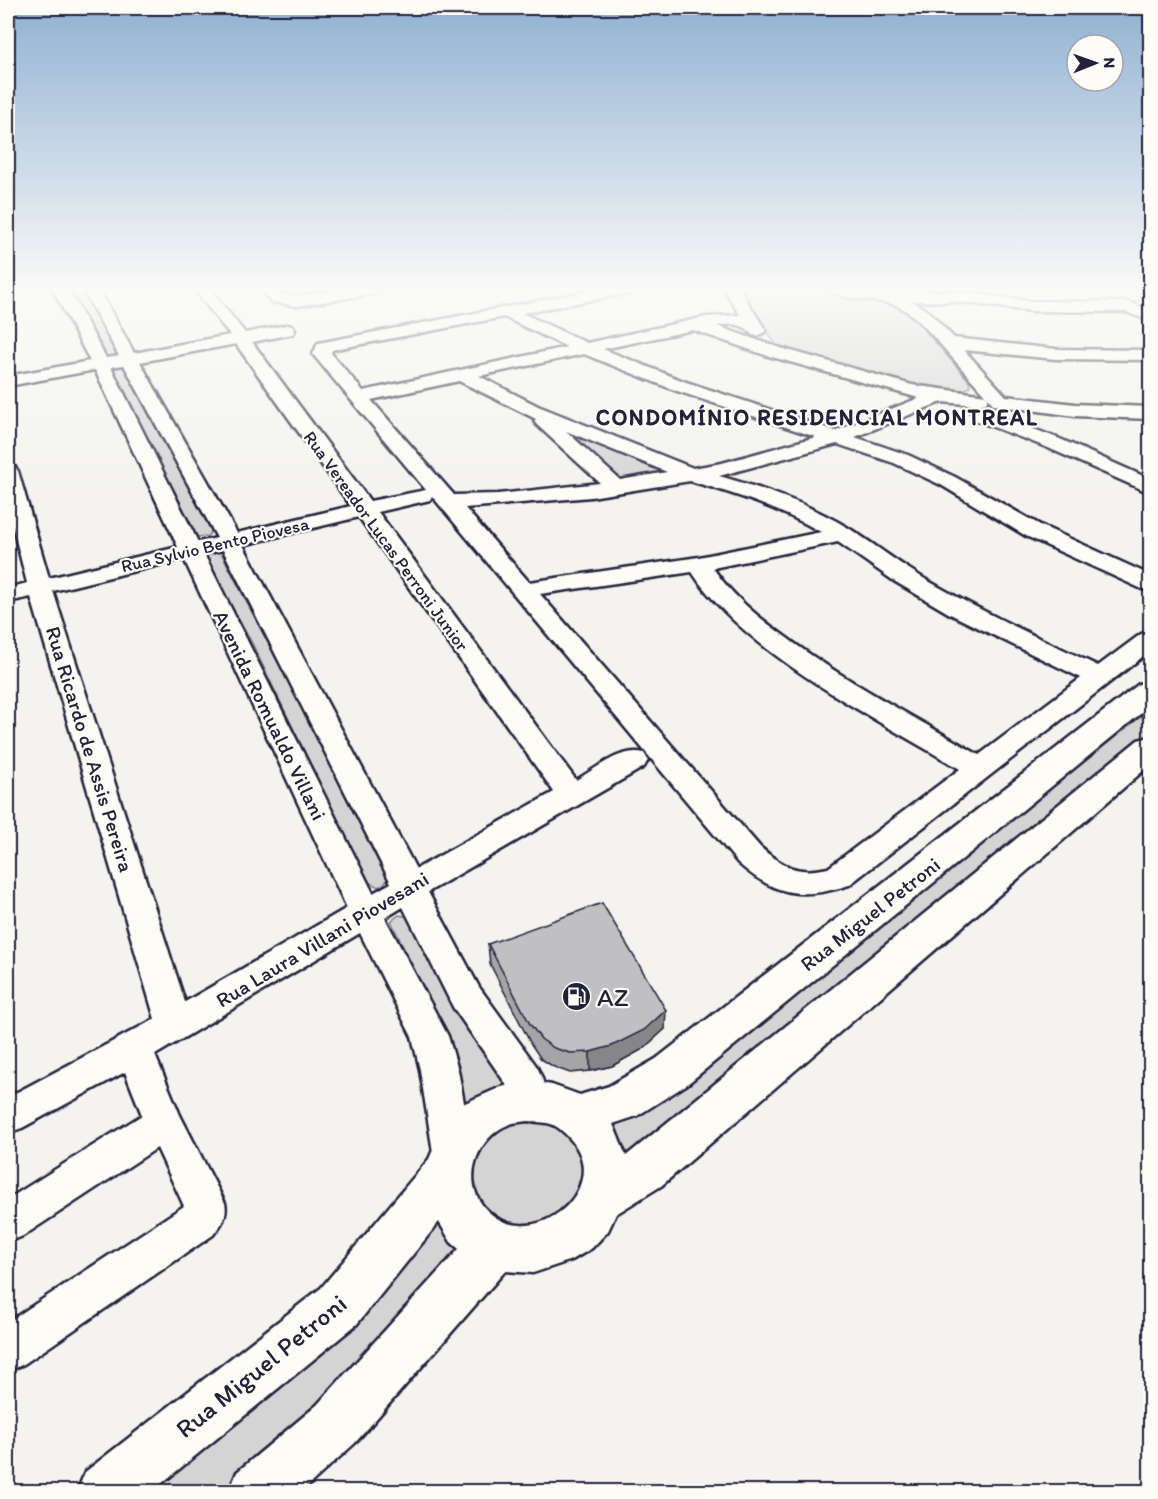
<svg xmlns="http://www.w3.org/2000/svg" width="1158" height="1499" viewBox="0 0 1158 1499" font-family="Itim,sans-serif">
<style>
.green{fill:#d5d4d5;stroke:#7c7b88;stroke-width:1.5}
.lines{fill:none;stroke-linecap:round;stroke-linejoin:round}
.minor-casing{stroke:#22223b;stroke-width:5}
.major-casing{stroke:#22223b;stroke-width:5}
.minor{fill:#fdfcf7;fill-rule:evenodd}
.major{fill:#fdfcf7;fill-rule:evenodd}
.wall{fill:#a5a4a7;stroke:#22223b;stroke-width:1.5}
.shaded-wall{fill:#868688;stroke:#22223b;stroke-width:1.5}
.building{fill:#c0bfc2;stroke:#22223b;stroke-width:1.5}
.labels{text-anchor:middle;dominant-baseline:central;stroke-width:4.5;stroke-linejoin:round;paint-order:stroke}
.far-street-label{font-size:18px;fill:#22223b;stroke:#fdfcf7}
.street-label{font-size:21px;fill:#22223b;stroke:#fdfcf7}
.far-district-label{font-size:22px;font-weight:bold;letter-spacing:1.5px;fill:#22223b;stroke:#fdfcf7}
.near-poi-label{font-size:26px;fill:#22223b;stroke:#fdfcf7;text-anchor:start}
.near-street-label{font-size:26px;fill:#22223b;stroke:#fdfcf7}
</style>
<rect width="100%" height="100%" fill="#f4f3ef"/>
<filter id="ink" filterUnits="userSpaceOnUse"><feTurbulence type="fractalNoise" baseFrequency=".0167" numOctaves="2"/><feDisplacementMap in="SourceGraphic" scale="12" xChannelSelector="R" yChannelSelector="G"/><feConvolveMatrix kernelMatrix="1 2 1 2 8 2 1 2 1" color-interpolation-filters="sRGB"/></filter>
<g filter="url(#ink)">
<path class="green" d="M68 288H82L117 356 108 357 104 354Z
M740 288H811L851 299 890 305 910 314 969 381 970 387 959 392 937 391 776 345Z
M123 363 212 530 208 536 195 537 109 366Z
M582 439H590L664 470V473L624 481 617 479 578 443Z
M220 551 383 863 389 877 383 885 378 887 367 881 252 643 204 557 211 552Z
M1150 709V737L627 1165 609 1121 701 1068Z
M399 915 410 917 481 1049 513 1087 462 1112 447 1038 391 921Z
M540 1118 562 1126 589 1161 581 1206 515 1234 474 1208 467 1163C493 1130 495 1119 540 1118Z
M432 1213 472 1251 234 1491 128 1492Z"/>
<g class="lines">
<defs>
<path id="minor" d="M52 288H68L106 358 119 356 82 288H98L134 353 230 335 193 288H209L245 333 287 325 293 326 295 330 293 334 252 342 370 501 426 490 316 358 313 354 318 343 606 288H638L630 293 522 313 587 343 706 317 740 315 723 288H739L766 331 758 336 752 335C744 322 731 324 717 326L777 347 912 385 986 395 988 399 986 403 979 405 941 402 855 437 908 455 955 477 1042 526 1150 575V591L1142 589 1026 536 941 485 894 463 837 444 719 476C765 489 809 504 850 529 877 546 902 566 930 582 984 613 1041 639 1098 666L1141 634 1150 631V651L849 885C803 900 775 896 738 863L432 496 430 500 378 512 576 780C596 769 621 747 644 753L648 760 644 767 428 892 479 987 537 1067C545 1083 549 1097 542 1113L528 1118 514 1113 509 1101 506 1084 453 1007 403 907 385 918 448 1036 458 1070 473 1152 467 1165 453 1170 439 1165 433 1152 420 1070 412 1037 360 933 155 1055 180 1115 225 1203C228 1216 221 1225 213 1235L24 1364 8 1371V1322L184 1206 157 1148 23 1236 8 1242V1199L142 1115 125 1072 22 1128 8 1133V1097L155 1019 31 597 8 602V588L27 583 8 508V465L15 467 18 471 49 578 178 547 95 370 8 386V376L90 361ZM504 317 567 347 363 391 331 353 332 350 341 348ZM693 330 765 355 919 398 836 431 686 382 603 349ZM236 344 351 506 237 533 140 362ZM584 354 674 390 816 437 722 463 693 468 538 406 479 376ZM124 365 217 538 198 542 111 367ZM459 381 536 419 534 421 537 425 600 483 498 494 454 495 371 400ZM566 431 667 472 620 480ZM690 481C736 494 779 508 821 532L699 557 529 582 465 508 591 497ZM359 517 554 792 416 869 243 545ZM838 542 894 581 950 614 1081 678 979 755C913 716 844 681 783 635 757 616 731 595 713 568ZM223 550 391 883 373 893 204 554ZM184 559 347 908 185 1002 53 591ZM692 572C745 654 877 719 960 769L828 868C797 875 783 867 760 847L540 594Z
M259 288H276L283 295 297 296 349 288H385L377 293 297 306 272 302Z
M827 288 960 292 1032 301 1128 302 1150 310V321L1126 312 1032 311 960 302 912 301 929 312 954 338 1056 349 1150 350V360L1056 359 964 350 1006 396 1075 404 1150 407V419L1075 416 994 405C977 385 959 366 942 346 928 331 916 315 898 306 881 298 838 301 827 288Z
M979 405 986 407 989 412 1060 439 1150 479V493L1046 447 975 420 970 411 972 407Z"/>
<path id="major" d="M1150 681V706L686 1085 637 1116 613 1124 626 1156 1138 740 1150 737V765L661 1186 616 1214 608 1231 592 1248 572 1260 533 1273 505 1271 355 1443 301 1492H229L237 1472 317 1405 459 1249 451 1242 439 1222 357 1324 151 1492H77L85 1472 321 1288 429 1159 442 1129 452 1115 465 1103 501 1087 528 1081 552 1085 580 1095 609 1086 656 1059 1139 684ZM528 1121C535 1122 544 1122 551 1124 559 1127 567 1135 572 1141 613 1191 528 1258 484 1207 461 1180 477 1136 510 1124 515 1122 522 1122 528 1121Z"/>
</defs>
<use href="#minor" class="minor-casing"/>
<use href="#major" class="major-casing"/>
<use href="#minor" class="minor"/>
<use href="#major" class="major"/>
</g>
<path class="wall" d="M488 944 665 1029 643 1049 612 1066 590 1071 570 1073 554 1067 541 1059 531 1044 490 964Z"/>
<path class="shaded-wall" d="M666 1010 665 1029 643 1049 612 1066 590 1071V1052Z"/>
<path class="building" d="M602 903 666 1010 644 1030 612 1046 590 1052 570 1053 554 1048 541 1039 530 1024 488 944Z"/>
</g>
<linearGradient id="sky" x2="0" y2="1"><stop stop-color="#90b1d2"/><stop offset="0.58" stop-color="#fafaf8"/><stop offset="1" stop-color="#fafaf8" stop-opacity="0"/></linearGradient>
<rect width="1158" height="498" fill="url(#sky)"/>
<defs>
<symbol id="fuel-disc" viewBox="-11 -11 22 22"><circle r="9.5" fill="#22223b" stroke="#fdfcf7"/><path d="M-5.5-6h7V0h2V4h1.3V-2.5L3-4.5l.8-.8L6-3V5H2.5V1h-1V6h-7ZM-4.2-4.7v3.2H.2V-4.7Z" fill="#fff"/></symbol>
</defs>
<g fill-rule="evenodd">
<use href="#fuel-disc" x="560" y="980" width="33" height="33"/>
</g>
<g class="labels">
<g class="far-street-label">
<text transform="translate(386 541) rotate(54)">Rua Vereador Lucas Perroni Junior</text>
<text transform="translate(215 545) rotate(-13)">Rua Sylvio Bento Piovesa</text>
</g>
<g class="street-label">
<text transform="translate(270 715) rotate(64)">Avenida Romualdo Villani</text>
<text transform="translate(90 749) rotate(73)">Rua Ricardo de Assis Pereira</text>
<text transform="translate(870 914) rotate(-38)">Rua Miguel Petroni</text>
<text transform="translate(322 939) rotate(-31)">Rua Laura Villani Piovesani</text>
</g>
<g class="far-district-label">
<text x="817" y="417">CONDOMÍNIO RESIDENCIAL MONTREAL</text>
</g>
<g class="near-poi-label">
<text x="597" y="997">AZ</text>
</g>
<g class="near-street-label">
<text transform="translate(261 1366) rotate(-39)">Rua Miguel Petroni</text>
</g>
</g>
<rect width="1158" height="1499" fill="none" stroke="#fdfcf7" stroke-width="30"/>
<rect x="15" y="15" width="1128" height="1469" fill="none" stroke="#22223b" stroke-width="2" filter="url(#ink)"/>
<g transform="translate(1095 63) rotate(89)"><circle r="28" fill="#fdfcf7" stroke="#a5a5ac" stroke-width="1.5"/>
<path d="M0-4.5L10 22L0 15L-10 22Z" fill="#22223b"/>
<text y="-9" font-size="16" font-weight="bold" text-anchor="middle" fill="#22223b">N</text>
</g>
</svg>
